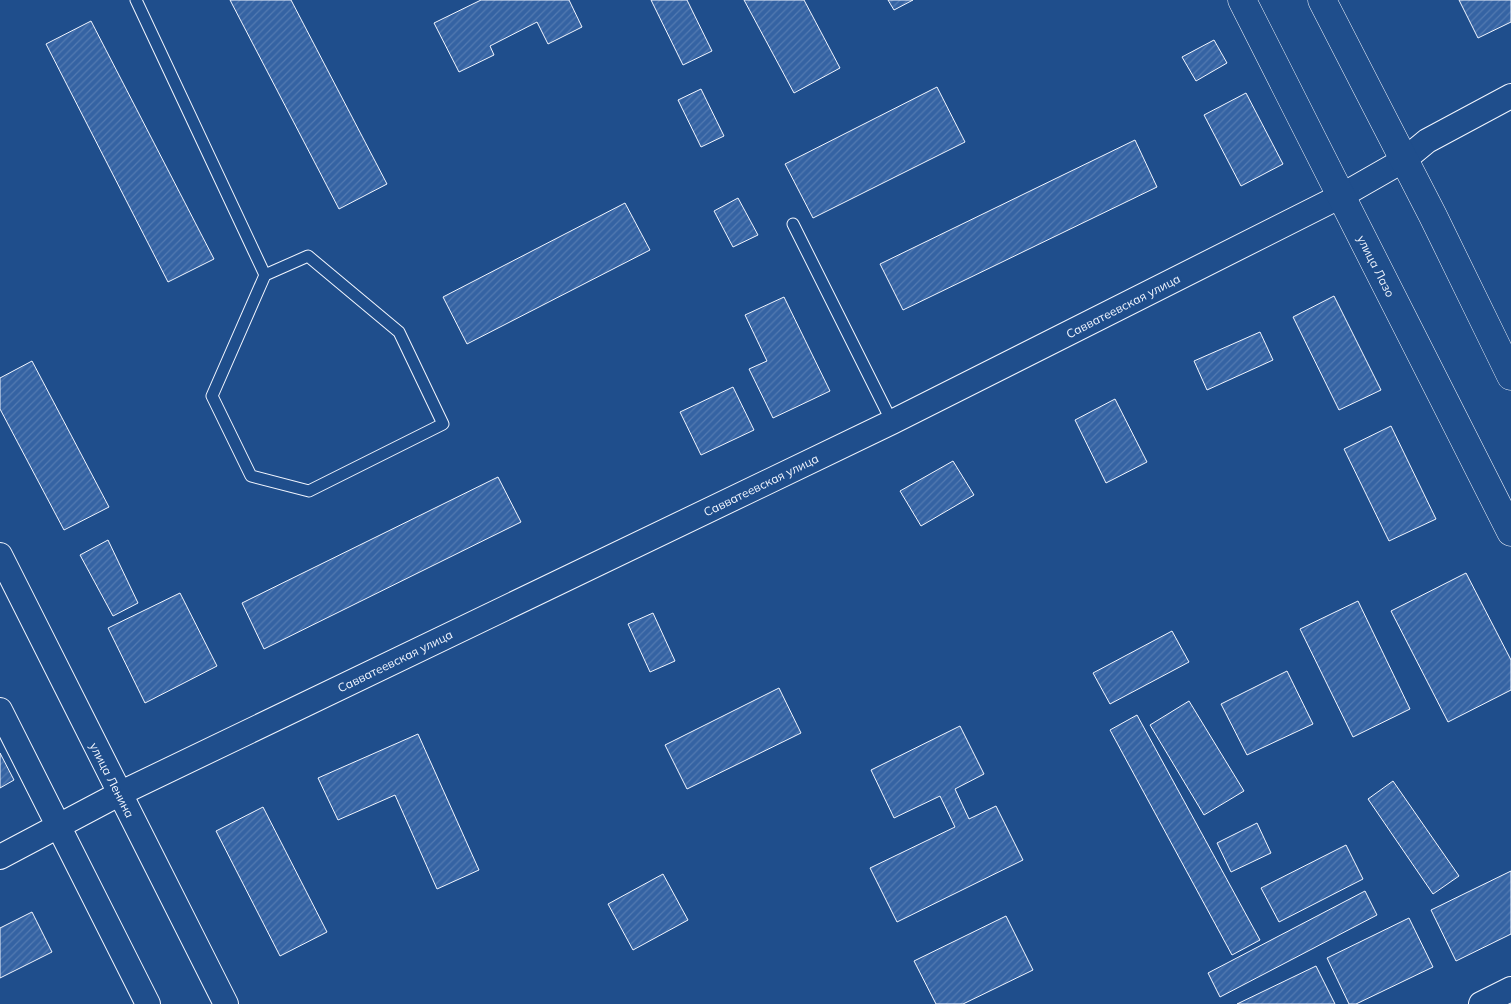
<svg xmlns="http://www.w3.org/2000/svg" width="1511" height="1004" viewBox="0 0 1511 1004" font-family="Mulish,sans-serif">
<style>
.building{fill:url(#building-hatch);stroke:#f2f6ff}
.lines{fill:none;stroke-linecap:round;stroke-linejoin:round}
.service-casing{stroke:#f2f6ff;stroke-width:13}
.minor-casing{stroke:#f2f6ff;stroke-width:26}
.tertiary-casing{stroke:#f2f6ff;stroke-width:29}
.service{stroke:#1f4e8c;stroke-width:11}
.minor{stroke:#1f4e8c;stroke-width:24}
.tertiary{stroke:#1f4e8c;stroke-width:28}
.labels{text-anchor:middle;dominant-baseline:central;stroke-width:4;stroke-linejoin:round;paint-order:stroke}
.street-label{font-size:12px;fill:#f2f6ff;stroke:#1f4e8c}
</style>
<defs>
<pattern id="building-hatch" width="6" height="6" patternUnits="userSpaceOnUse" patternTransform="scale(1.25)"><rect width="6" height="6" fill="#3563a3"/><path d="M-1 1l2-2M0 6l6-6M5 7l2-2" fill="none" stroke="#537ab1"/></pattern>
</defs>
<rect width="100%" height="100%" fill="#1f4e8c"/>
<path class="building" d="M230 0H291L387 184 339 209Z
M481 0H569L582 27 548 44 537 22 490 46 494 55 459 72 434 23Z
M651 0H687L712 51 683 65Z
M744 0H804L840 68 794 93Z
M888 0H913L894 10Z
M1459 0H1511V22L1478 38Z
M91 21 214 259 168 282 46 44Z
M1214 40 1227 63 1196 81 1182 57Z
M937 87 965 142 813 218 785 164Z
M701 89 724 136 701 147 678 100Z
M1246 93 1283 164 1241 186 1204 115Z
M1135 140 1157 187 903 310 880 264Z
M738 198 758 235 733 247 714 211Z
M625 203 650 250 467 344 443 297Z
M1334 296 1381 390 1339 410 1293 317Z
M784 297 830 391 773 418 749 369 767 361 745 315Z
M1260 332 1273 360 1207 390 1194 361Z
M32 361 109 507 64 530 0 409V378Z
M733 387 754 430 701 455 680 412Z
M1115 399 1147 462 1106 483 1075 420Z
M1391 426 1436 519 1389 541 1344 449Z
M953 461 974 495 921 526 900 491Z
M498 477 521 522 264 649 242 603Z
M108 540 138 603 113 616 80 555Z
M1466 573 1511 660V690L1448 722 1391 611Z
M180 593 217 666 145 703 108 628Z
M1358 601 1410 709 1353 737 1300 629Z
M653 613 675 661 650 672 628 624Z
M1172 631 1189 662 1110 704 1093 673Z
M1287 671 1313 724 1247 755 1221 704Z
M779 688 801 733 687 789 665 745Z
M1189 701 1244 791 1204 815 1150 725Z
M1137 715 1260 940 1232 955 1110 730Z
M960 726 984 774 955 789 969 819 996 806 1023 860 897 922 870 868 955 827 940 796 894 818 871 770Z
M418 734 479 870 437 889 395 795 338 820 318 778Z
M0 753 14 780 0 788Z
M1393 781 1459 876 1433 894 1368 799Z
M263 807 327 932 280 956 216 831Z
M1257 823 1271 853 1231 872 1217 843Z
M1346 845 1363 879 1279 922 1261 888Z
M1511 871V934L1456 961 1431 910Z
M663 874 688 920 633 950 608 904Z
M1365 891 1377 915 1220 997 1208 973Z
M32 912 52 952 0 978V928Z
M1006 916 1033 970 963 1004H936L914 961Z
M1409 918 1433 967 1356 1004H1349L1327 958Z
M1316 966 1335 1004H1237Z"/>
<g class="lines">
<defs>
<path id="service" d="M136 0 265 275 212 396 251 476 309 491 443 424 399 332 308 256 265 275
M793 224 892 422"/>
<path id="minor" d="M0 555 226 1004
M0 710 148 1004
M0 857 119 794 892 422 1341 196 1404 160 1427 141 1511 96
M1481 1004 1511 989"/>
<path id="tertiary" d="M1242 0 1511 532
M1322 0 1433 216 1511 376"/>
</defs>
<use href="#service" class="service-casing"/>
<use href="#minor" class="minor-casing"/>
<use href="#tertiary" class="tertiary-casing"/>
<use href="#service" class="service"/>
<use href="#minor" class="minor"/>
<use href="#tertiary" class="tertiary"/>
</g>
<g class="labels">
<g class="street-label">
<text transform="translate(1376 266) rotate(63)">улица Лазо</text>
<text transform="translate(1123 306) rotate(-27)">Савватеевская улица</text>
<text transform="translate(761 485) rotate(-26)">Савватеевская улица</text>
<text transform="translate(395 661) rotate(-26)">Савватеевская улица</text>
<text transform="translate(112 780) rotate(63)">улица Ленина</text>
</g>
</g>
</svg>
